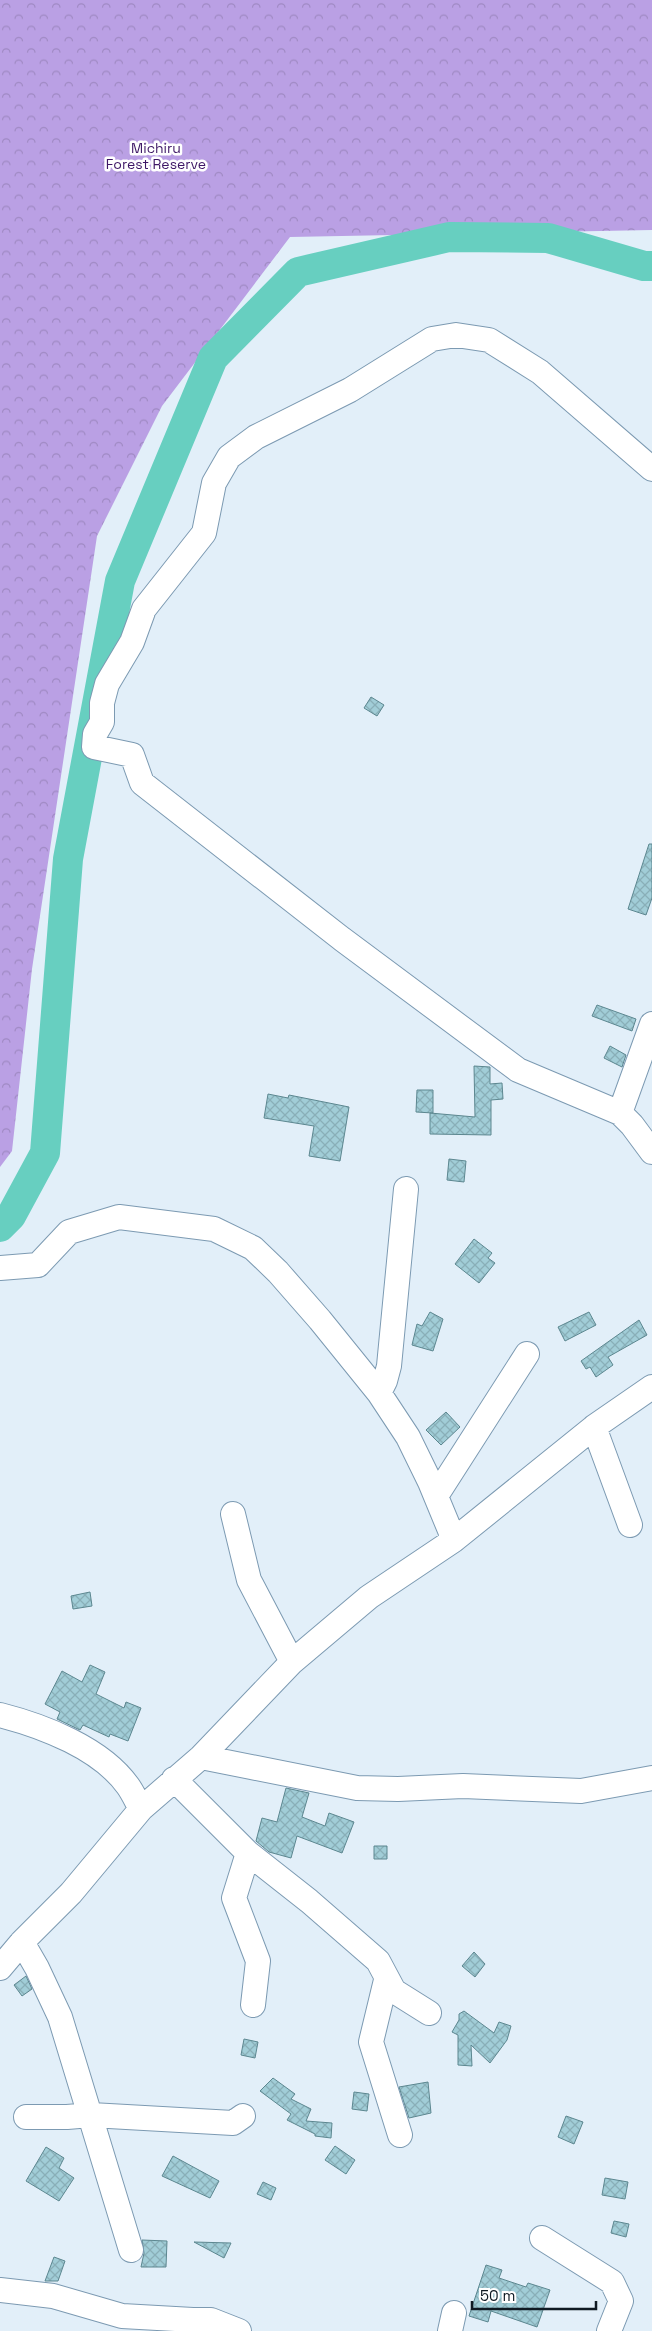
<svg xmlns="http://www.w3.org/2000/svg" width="652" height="2331" viewBox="0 0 652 2331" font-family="'Space Grotesk',sans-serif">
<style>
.forest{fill:url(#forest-crowns)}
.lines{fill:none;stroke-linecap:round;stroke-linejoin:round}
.river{stroke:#67cfc0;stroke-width:30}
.building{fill:url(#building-cross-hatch);stroke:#5c8790}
.minor-casing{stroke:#7c9ab2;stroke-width:26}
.minor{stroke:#fff;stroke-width:24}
.labels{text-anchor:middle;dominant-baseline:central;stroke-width:5;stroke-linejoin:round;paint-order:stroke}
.park-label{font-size:14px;fill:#3d1665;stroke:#fff}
</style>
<defs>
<pattern id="forest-crowns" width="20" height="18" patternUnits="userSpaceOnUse" patternTransform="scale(1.25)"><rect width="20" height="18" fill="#baa0e4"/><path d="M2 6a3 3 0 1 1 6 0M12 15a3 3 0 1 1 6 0" fill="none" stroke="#9f89c3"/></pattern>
<pattern id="building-cross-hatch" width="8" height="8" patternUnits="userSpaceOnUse" patternTransform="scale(1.25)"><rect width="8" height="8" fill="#a1cdd7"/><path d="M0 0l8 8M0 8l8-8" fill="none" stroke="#89afb8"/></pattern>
</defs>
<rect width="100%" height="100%" fill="#e2eff9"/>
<path class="forest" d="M0 0H652V230L290 237 162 406 97 536 32 969 12 1151 0 1167Z"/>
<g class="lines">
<path class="river" d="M0 1227 11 1216 45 1153 68 859 120 581 213 358 298 272 449 237 548 238 644 266H652"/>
</g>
<path class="building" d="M371 697 384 705 377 716 364 708Z
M649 844H652V898L646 915 628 909Z
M597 1005 636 1019 632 1031 592 1016Z
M610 1046 626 1055 622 1067 604 1058Z
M474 1066 490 1067V1084L502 1083 503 1099 491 1100V1135L430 1134V1113L475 1117Z
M417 1090H433V1113L416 1112Z
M268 1094 288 1098 289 1095 349 1107 340 1161 309 1156 314 1126 264 1118Z
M449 1159 466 1161 464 1182 447 1180Z
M474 1239 492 1253 488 1258 495 1263 479 1283 455 1264Z
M430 1312 443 1319 433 1351 412 1345 417 1324 422 1326Z
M589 1312 596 1325 565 1341 558 1327Z
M639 1320 647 1335 608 1357 613 1365 596 1377 590 1367 586 1369 581 1361Z
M446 1412 460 1427 441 1445 426 1430Z
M90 1592 92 1606 73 1609 71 1596Z
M90 1665 105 1672 96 1694 124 1708 126 1702 141 1708 128 1741 110 1734 109 1737 83 1725 80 1730 57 1719 60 1712 45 1704 62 1671 82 1682Z
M286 1788 309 1793 302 1817 325 1826 329 1813 354 1822 342 1853 297 1836 291 1858 269 1852 256 1841 262 1818 277 1822Z
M374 1846H387V1859H374Z
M474 1952 485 1964 475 1977 462 1966Z
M26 1976 32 1989 22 1996 14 1985Z
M464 2011 494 2033 499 2022 511 2026 507 2040 490 2063 471 2045 472 2066 458 2065V2035L452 2032 459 2020V2014Z
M244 2039 258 2042 255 2058 241 2055Z
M273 2078 295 2094 291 2099 311 2109 306 2121 332 2123 331 2138 315 2136V2134L287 2120 291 2114 260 2091Z
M428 2082 431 2113 409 2118 399 2087Z
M354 2092 369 2094 367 2111 352 2109Z
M566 2116 583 2122 574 2144 558 2137Z
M335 2146 355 2160 346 2174 325 2160Z
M46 2147 64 2158 59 2168 74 2178 59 2201 26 2181Z
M173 2156 219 2181 210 2198 162 2176Z
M605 2178 628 2182 625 2199 602 2195Z
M263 2182 276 2188 271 2200 257 2194Z
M614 2221 629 2224 626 2237 611 2233Z
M142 2240 167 2241 166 2267H141L144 2253Z
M194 2242 231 2243 224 2258Z
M54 2257 65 2261 58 2281H45Z
M486 2265 502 2270 499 2278 526 2287 528 2283 550 2290 537 2327 491 2311 488 2322 469 2316Z"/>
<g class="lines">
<defs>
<path id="minor" d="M652 1024 620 1113 632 1125 652 1152
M620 1113 518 1070 342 939 142 783 132 755 94 747 95 734 102 722V703L107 684 132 642 144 609 204 533 214 483 229 457 256 437 350 390 432 339 456 335 489 340 540 372 652 469
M0 1268 38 1265 69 1232 119 1217 214 1229 253 1248 278 1272 320 1320 379 1393 408 1437 430 1482 454 1540
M379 1393 385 1381 389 1366 406 1189
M594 1427 630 1525
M436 1496 527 1354
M233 1514 249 1580 292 1662
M0 1715C43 1726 101 1748 128 1786 133 1793 137 1802 141 1809
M201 1757 357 1788 398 1789 463 1786 581 1791 652 1778
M174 1779 248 1853 309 1901 378 1961 394 1991 429 2013
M248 1853 234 1898 258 1961 253 2005
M22 1942 37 1968 60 2017 131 2250
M0 1968 22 1942 71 1893 141 1809 201 1757 292 1662 369 1597 454 1540 594 1427 652 1387
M386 1980 371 2042 400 2135
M26 2117H67L91 2115 233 2123 243 2116
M542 2238 612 2282 621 2301 609 2331
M0 2290 53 2296 122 2316 193 2320 196 2331
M193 2320H211L239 2331
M450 2331 454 2313"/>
</defs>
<use href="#minor" class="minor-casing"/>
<use href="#minor" class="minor"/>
</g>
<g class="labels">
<g class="park-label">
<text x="156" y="148">Michiru<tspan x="156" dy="16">Forest Reserve</tspan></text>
</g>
</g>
<path d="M472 2301v8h124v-8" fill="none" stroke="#0f1a23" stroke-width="2.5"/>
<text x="480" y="2301" font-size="15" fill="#0f1a23" stroke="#ffffff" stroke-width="4" paint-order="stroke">50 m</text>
</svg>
